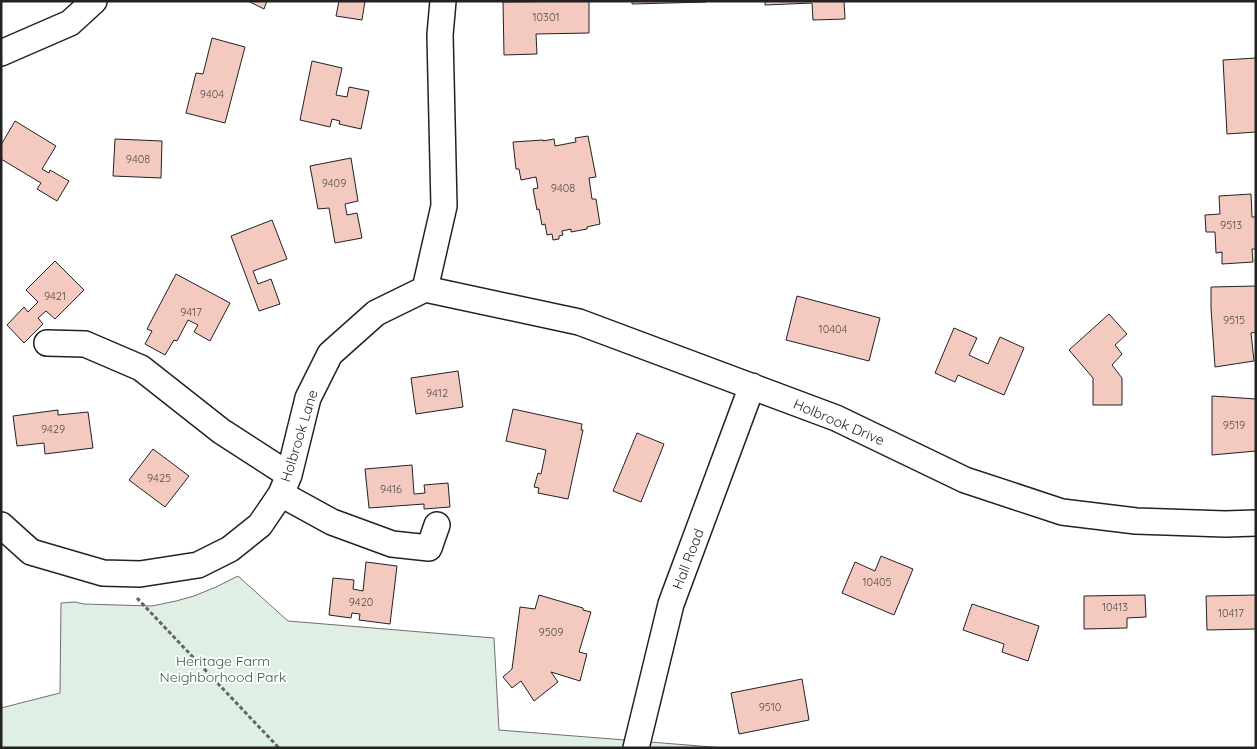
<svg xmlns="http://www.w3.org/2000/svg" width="1257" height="749" viewBox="0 0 1257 749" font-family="Quicksand,sans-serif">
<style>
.green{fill:#e0efe3;stroke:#6f6f6f}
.building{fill:#f3c9c0;stroke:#222}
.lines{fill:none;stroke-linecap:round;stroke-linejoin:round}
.minor-casing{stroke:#222;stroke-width:28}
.path{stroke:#646464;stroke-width:3;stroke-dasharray:4 2.5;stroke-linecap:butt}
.minor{stroke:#fff;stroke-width:25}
.labels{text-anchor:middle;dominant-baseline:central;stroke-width:4;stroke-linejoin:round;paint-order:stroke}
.number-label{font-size:11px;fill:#564c4a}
.street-label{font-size:14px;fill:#222;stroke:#fff}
.park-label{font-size:14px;fill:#2f5e38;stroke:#fff}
</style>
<rect width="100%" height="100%" fill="#fff"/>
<path class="green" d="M238 576 288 621 494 638 499 730 725 748H1V708L60 693 61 603 75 602 84 604 152 606 176 601 194 596 216 587Z"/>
<path class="building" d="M248 1H267L264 9Z
M339 1H365L362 20 336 16Z
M589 1V33L536 34 537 54 504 55 503 2Z
M632 1H706V2L632 4Z
M765 1H844L845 19 813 20 812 3 765 5Z
M212 38 245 47 225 123 186 113 196 73 203 74Z
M1256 58V132L1227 134 1223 60Z
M312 61 342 68 336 95 347 97 349 87 369 91 361 129 339 124 340 121 332 119 330 127 300 120Z
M15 121 56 146 42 169 49 173 50 170 69 181 57 201 37 189 41 183 1 159V145Z
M588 136 596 177 589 178 592 199H596L600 224 587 227V229L571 232V229L562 231 563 235 559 236V239L553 240 552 234 547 235 545 224 542 225 539 209 537 210 533 189 538 188 536 177 521 180 519 169H516L513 142 543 140V141L554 139 555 146 576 142 575 138Z
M115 139 162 141 161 178 113 176Z
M351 158 358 201 345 204 347 215 357 213 362 238 335 243 329 208 318 209 310 166Z
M1251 194 1252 217H1256V249H1252L1253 262 1222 264V252L1216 253 1215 232H1206L1205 215 1220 214 1219 196Z
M272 220 287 259 253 271 258 284 271 279 280 304 259 311 231 236Z
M55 261 84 290 55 319 46 311 38 318 43 324 24 343 7 325 24 307 28 312 38 302 26 290Z
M176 274 230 303 210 341 194 332 198 325 188 320 177 341 174 340 165 355 145 344 152 331 147 329Z
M1256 286V332L1251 333 1254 361 1215 367 1211 308V287Z
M797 296 880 318 869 361 786 340Z
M1109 314 1127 334 1115 345 1122 354 1112 365 1122 378V405H1093V378L1069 350Z
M954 328 977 338 969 355 988 364 1000 337 1024 348 1004 395 958 375 955 382 935 373Z
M458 371 463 407 416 414 411 378Z
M1212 396 1256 399V451L1212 455Z
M513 409 582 424 581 430H583L568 499 538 493 539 488 534 487 538 473 541 474 546 450 506 441Z
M58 410V415L88 412 93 448 45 454 44 443 17 446 13 416Z
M637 433 664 444 641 502 613 491Z
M153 449 189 476 165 507 129 480Z
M412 465 414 494 425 493 424 485 448 483 450 507 424 509V504L369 508 365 469Z
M881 556 913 569 894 615 842 593 855 562 875 571Z
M366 562 397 566 390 624 359 620 360 614 352 613 351 618 329 615 333 578 354 580 353 589 363 591Z
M539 595 583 608V610L591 612 579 652 587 654 580 681 551 672 558 682 534 701 521 681 512 688 503 677 512 669 520 607 535 609Z
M1145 595 1146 617 1127 618V628L1084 629V596Z
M1256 595V629L1207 630 1206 596Z
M972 604 1039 626 1028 661 1002 652 1004 644 963 630Z
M802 679 809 720 739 734 731 693Z"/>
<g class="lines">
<defs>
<path id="minor" d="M1 53 70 23 94 1
M425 289 579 322 836 418 965 480 1062 512 1136 521 1225 524 1256 523
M47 343 85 344 141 368 221 431 289 475
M281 494 332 522 392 544 429 548 437 525
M1 525 31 552 103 573 140 574 198 565 230 549 260 525 281 494 289 475 308 398 330 354 376 313 425 289 444 206 440 35 443 1
M636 748 671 604 752 386"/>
</defs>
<use href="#minor" class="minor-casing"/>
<path class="path" d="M137 598 279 748"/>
<use href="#minor" class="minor"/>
</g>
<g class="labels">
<g class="number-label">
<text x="546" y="17">10301</text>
<text x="212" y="94">9404</text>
<text x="138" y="159">9408</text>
<text x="334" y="183">9409</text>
<text x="563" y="188">9408</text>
<text x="1231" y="225">9513</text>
<text x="55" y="296">9421</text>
<text x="191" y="312">9417</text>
<text x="1234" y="320">9515</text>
<text x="833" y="329">10404</text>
<text x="437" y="393">9412</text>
<text x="1234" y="425">9519</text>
<text x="53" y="429">9429</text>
<text x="159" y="478">9425</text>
<text x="391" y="489">9416</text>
<text x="877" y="582">10405</text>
<text x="361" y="602">9420</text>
<text x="1115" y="607">10413</text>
<text x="1231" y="613">10417</text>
<text x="551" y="632">9509</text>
<text x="770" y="707">9510</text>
</g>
<g class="street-label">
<text transform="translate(839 422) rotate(23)">Holbrook Drive</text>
<text transform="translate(299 436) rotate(-73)">Holbrook Lane</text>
<text transform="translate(688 559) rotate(-69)">Hall Road</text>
</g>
<g class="park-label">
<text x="223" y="661">Heritage Farm<tspan x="223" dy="16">Neighborhood Park</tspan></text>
</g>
</g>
<rect width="1257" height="749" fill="none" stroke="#222222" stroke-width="5"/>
</svg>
